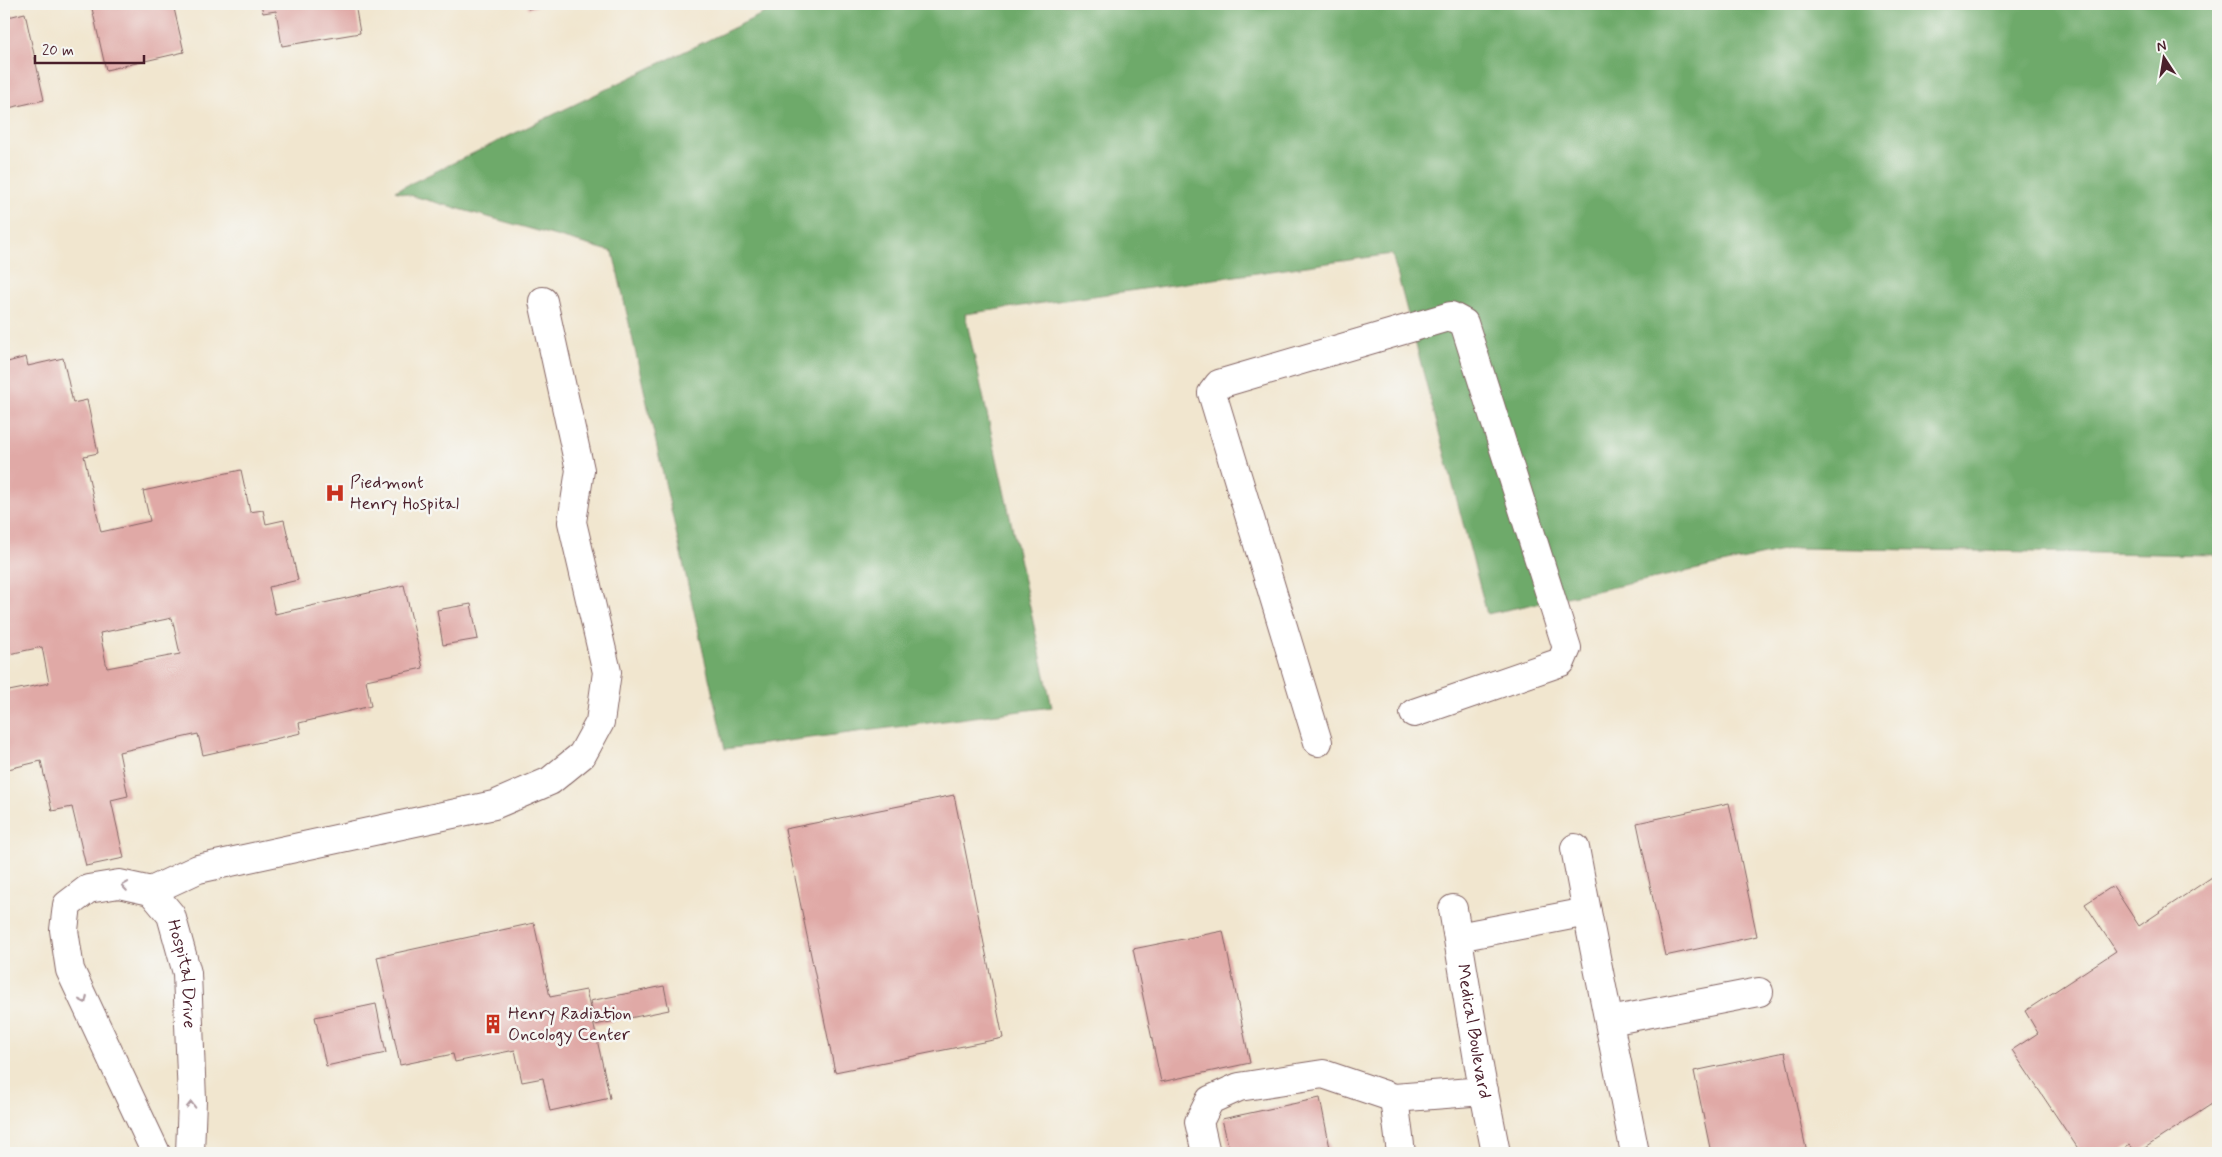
<svg xmlns="http://www.w3.org/2000/svg" width="2222" height="1157" viewBox="0 0 2222 1157" font-family="Mynerve,sans-serif">
<style>
.forest{fill:#6eaa6a;stroke:#5c644a}
.building{fill:#e0a9a6;fill-rule:evenodd}
.lines{fill:none;stroke-linecap:round;stroke-linejoin:round}
.minor-casing{stroke:#846564;stroke-width:30}
.minor{stroke:#fff;stroke-width:28}
.oneway{stroke:#ae9aa0}
.labels{text-anchor:middle;dominant-baseline:central;stroke-width:5;stroke-linejoin:round;paint-order:stroke}
.poi-label{font-size:18px;fill:#4a1f2b;stroke:#f6f6f2;text-anchor:start}
.street-label{font-size:18px;fill:#4a1f2b;stroke:#f6f6f2}
</style>
<rect width="100%" height="100%" fill="#f6f6f2"/>
<filter id="ink" filterUnits="userSpaceOnUse"><feTurbulence type="fractalNoise" baseFrequency=".02" numOctaves="2"/><feDisplacementMap in="SourceGraphic" scale="10" xChannelSelector="R" yChannelSelector="G"/><feConvolveMatrix kernelMatrix="1 2 1 2 8 2 1 2 1" color-interpolation-filters="sRGB"/></filter>
<filter id="wash" filterUnits="userSpaceOnUse"><feTurbulence type="fractalNoise" baseFrequency=".0096" numOctaves="4" result="noise"/><feDisplacementMap in="SourceGraphic" scale="20" xChannelSelector="R" yChannelSelector="G"/><feGaussianBlur stdDeviation="1.12" result="paint"/><feColorMatrix in="noise" values="0 0 0 0 0 0 0 0 0 0 0 0 0 0 0 0 0 1.4 0 .05"/><feComposite in="paint" operator="in"/></filter>
<g filter="url(#wash)">
<rect width="100%" height="100%" fill="#f1e6cf"/>
<path class="forest" d="M783 4H2218V555L1797 548 1487 614 1392 254 965 314 1052 707 725 749 613 252 395 191Z"/>
<g id="blocks">
<path class="building" d="M91 4H173L184 52 106 70Z
M261 4H355L360 33 282 46 276 11 263 13Z
M527 4H544L528 9Z
M25 13 44 100 4 109V18Z
M26 357 28 366 63 358 73 403 87 400 98 453 84 456 101 532 150 521 143 491 241 470 250 512 263 510 266 524 284 520 298 580 269 587 275 614 404 585 423 668 366 680 371 706 299 723 301 733 203 755 198 734 119 752 128 796 111 800 124 858 86 866 72 807 52 811 41 761 4 770V692L49 683 42 647 4 655V363ZM172 618 180 654 107 668 100 633Z
M471 604 478 639 443 645 437 610Z
M954 795 1003 1038 835 1072 785 829Z
M1729 803 1757 936 1665 956 1637 823Z
M2218 873V1100L2137 1153 2130 1145 2118 1153H2081L2012 1050 2038 1033 2025 1011 2116 951 2085 904 2113 886 2139 926Z
M534 923 550 997 586 990 610 1098 550 1111 543 1078 522 1082 515 1050 455 1062 453 1054 400 1065 377 957Z
M1223 931 1250 1063 1161 1082 1133 949Z
M664 986 669 1010 595 1025 590 1001Z
M376 1004 386 1053 326 1066 315 1017Z
M1785 1052 1807 1153H1711L1694 1071Z
M1320 1098 1331 1153H1230L1222 1119Z"/>
</g>
</g>
<g filter="url(#ink)">
<use href="#blocks" fill-opacity="0" stroke="#846564" stroke-width="1"/>
<g class="lines">
<defs>
<g id="minor">
<path d="M1318 742 1212 393 1219 384 1451 316 1464 323 1567 648 1561 662 1414 713"/>
<path d="M1575 848 1587 912"/>
<path d="M151 891 198 869 494 805 550 781 582 755 600 722 607 672 572 522 580 470 543 301"/>
<path id="s1" d="M1453 909 1480 1072 1496 1153"/>
<path d="M1458 937 1587 912 1635 1153"/>
<path d="M1610 1021 1759 992"/>
<path d="M1394 1098 1401 1153"/>
<path id="s2" d="M156 1153 70 970 64 930 67 905 88 889 119 884 151 891 171 915 187 973 192 1100 190 1153"/>
<path d="M1206 1153 1199 1122 1210 1100 1239 1087 1323 1074 1394 1098 1484 1091"/>
</g>
</defs>
<use href="#minor" class="minor-casing"/>
<use href="#minor" class="minor"/>
</g>
<defs><path id="oneway-chevron" d="M-2-3.5L2.5 0L-2 3.5" fill="none" stroke-width="1.6" stroke-linecap="round" stroke-linejoin="round" transform="scale(1.25)"/></defs>
<g class="oneway">
<use href="#oneway-chevron" transform="translate(125 886) rotate(-171)"/>
<use href="#oneway-chevron" transform="translate(84 1000) rotate(65)"/>
<use href="#oneway-chevron" transform="translate(191 1105) rotate(-89)"/>
</g>
</g>
<defs>
<symbol id="hospital-bare" viewBox="-9 -9 18 18"><path d="M-5-5h3v3.5h4V-5h3V5h-3V1.5h-4V5h-3Z" fill="#c8321e" stroke="#f6f6f2" stroke-width="2.5" paint-order="stroke"/></symbol>
<symbol id="building-bare" viewBox="-9 -9 18 18"><path d="M-4-6H4V6H1V3H-1V6H-4ZM-2.5-4.3h1.7v1.8h-1.7ZM.8-4.3h1.7v1.8H.8ZM-2.5-1h1.7V.8h-1.7ZM.8-1h1.7V.8H.8Z" fill="#c8321e" stroke="#f6f6f2" stroke-width="2.5" paint-order="stroke"/></symbol>
</defs>
<g fill-rule="evenodd">
<use href="#hospital-bare" x="321" y="479" width="28" height="28"/>
<use href="#building-bare" x="479" y="1010" width="28" height="28"/>
</g>
<g class="labels">
<g class="poi-label">
<text x="350" y="483">Piedmont<tspan x="350" dy="21">Henry Hospital</tspan></text>
<text x="508" y="1014">Henry Radiation<tspan x="508" dy="21">Oncology Center</tspan></text>
</g>
<g class="street-label">
<text stroke="none"><textPath href="#s2" startOffset="450">Hospital Drive</textPath></text>
<text stroke="none"><textPath href="#s1" startOffset="124">Medical Boulevard</textPath></text>
</g>
</g>
<rect width="2222" height="1157" fill="none" stroke="#f6f6f2" stroke-width="20"/>
<g transform="translate(2164 58) rotate(348)" stroke="#f6f6f2" stroke-width="4" paint-order="stroke">
<path d="M0-4L9 19L0 12L-9 19Z" fill="#4a1f2b"/>
<text y="-8" font-size="14" font-weight="bold" text-anchor="middle" fill="#4a1f2b">N</text>
</g>
<path d="M35 55v8h109v-8" fill="none" stroke="#4a1f2b" stroke-width="2.5"/>
<text x="42" y="55" font-size="15" fill="#4a1f2b" stroke="#f6f6f2" stroke-width="4" paint-order="stroke">20 m</text>
</svg>
